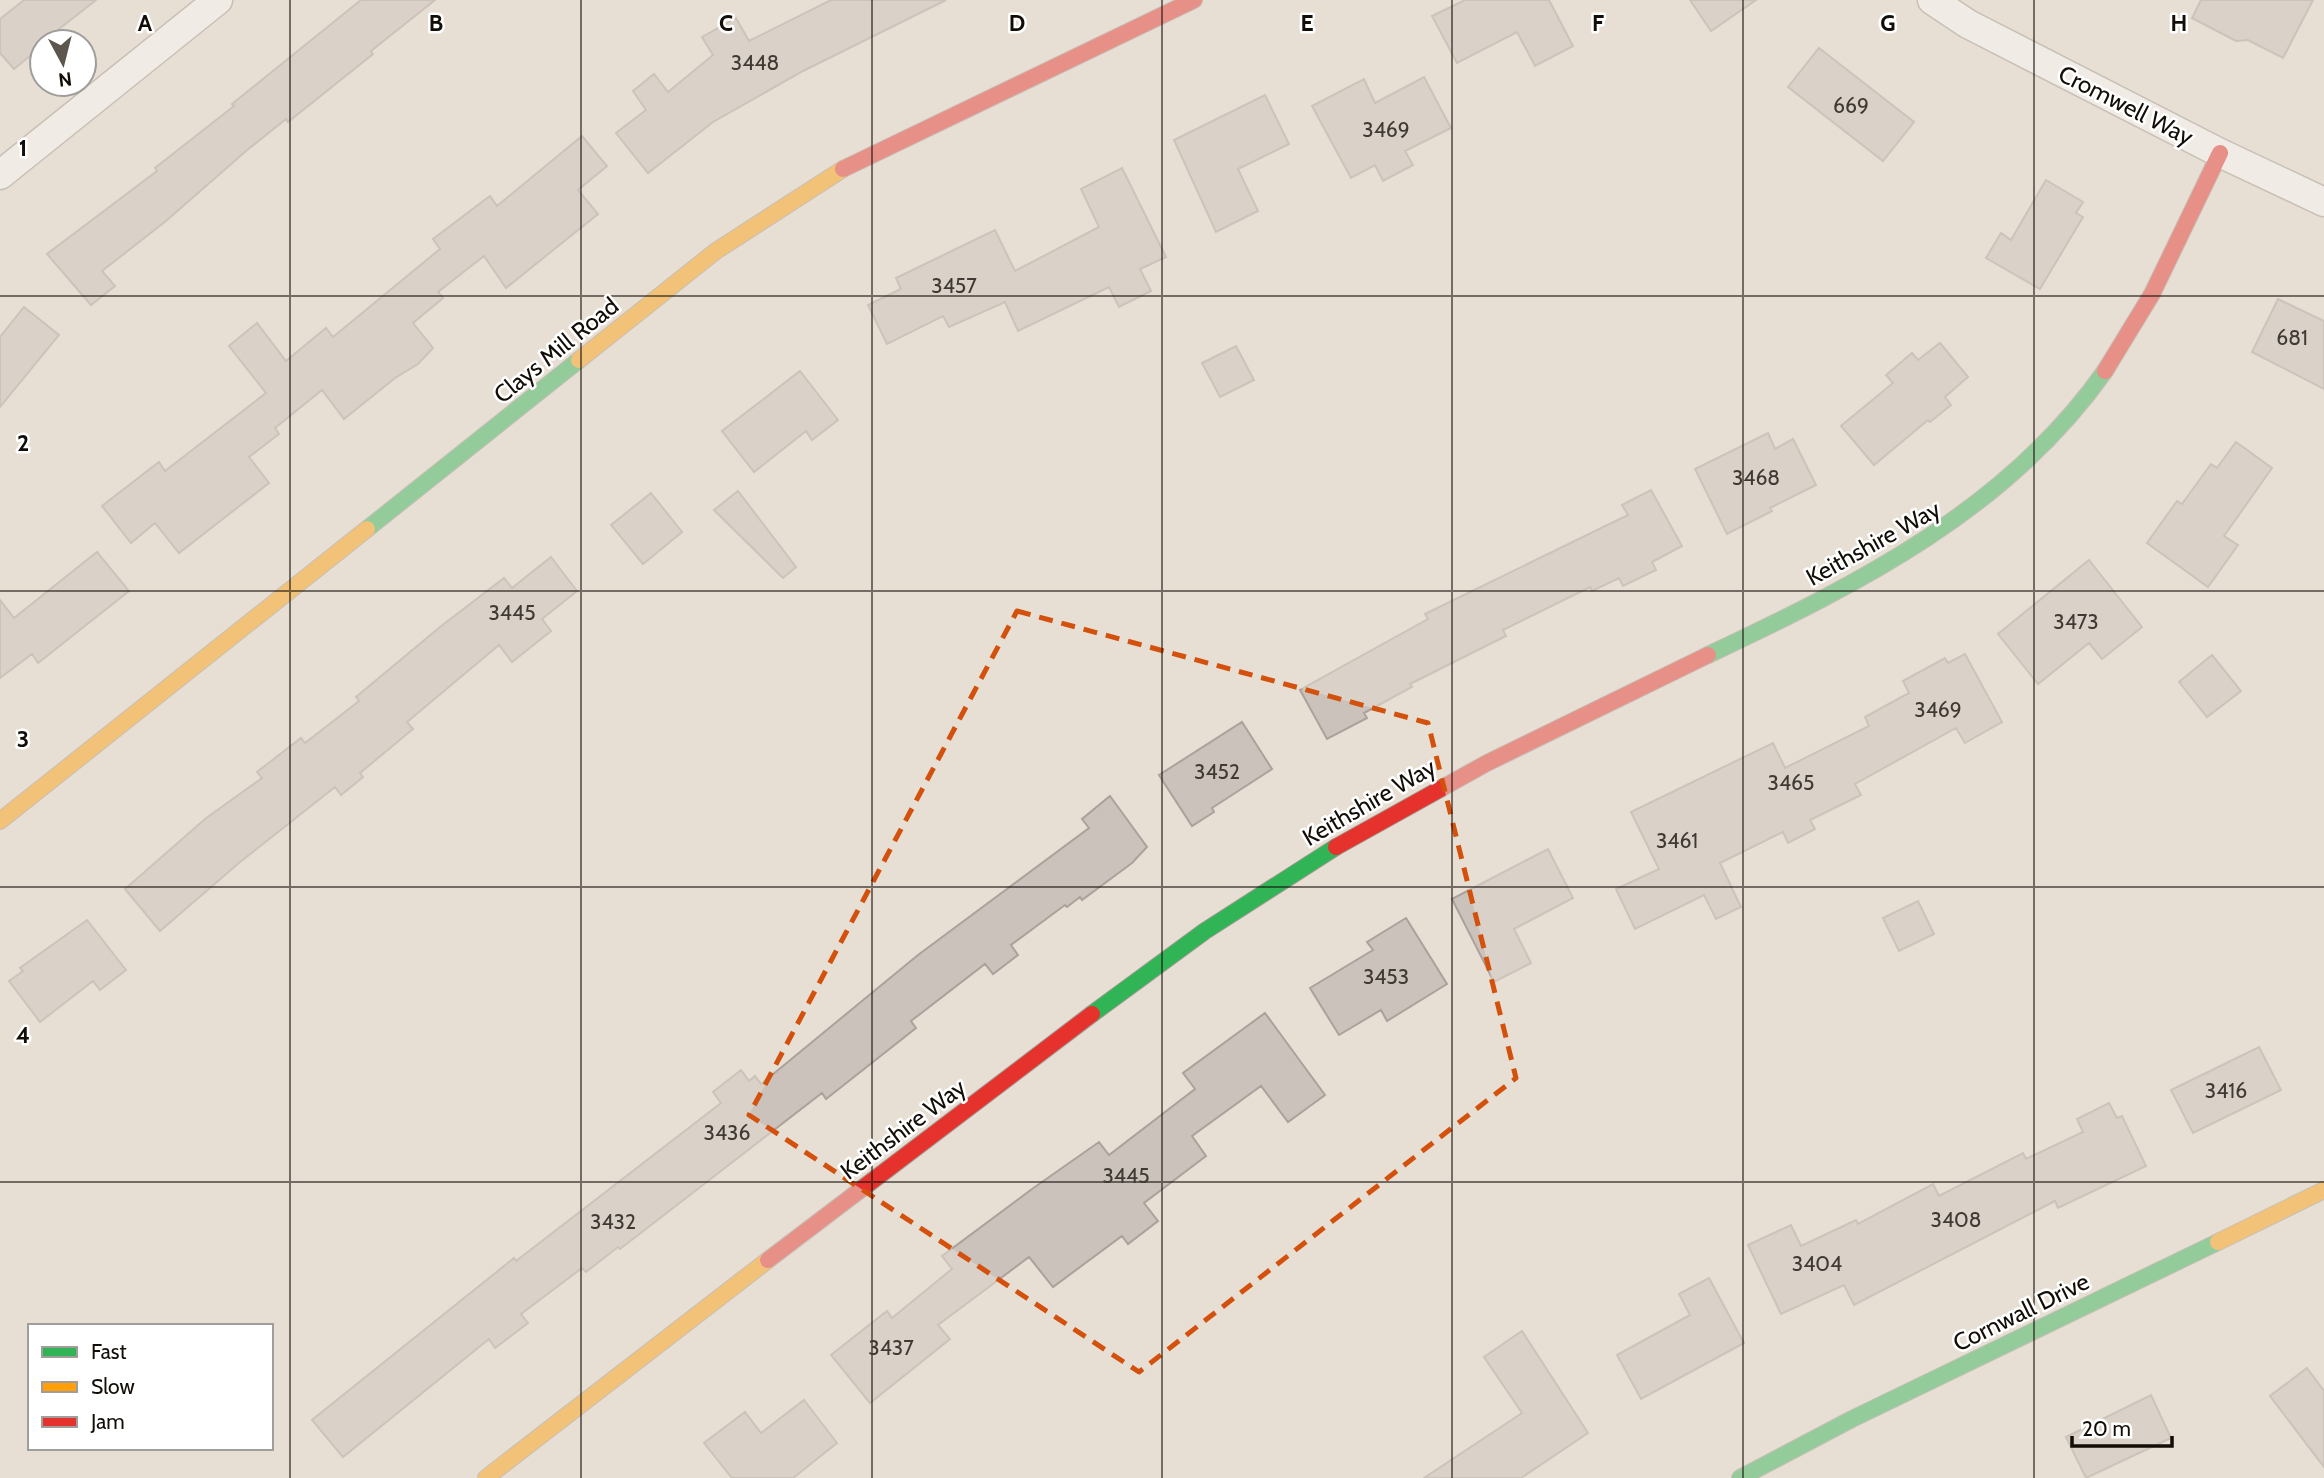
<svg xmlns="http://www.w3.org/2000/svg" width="2324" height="1478" viewBox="0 0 2324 1478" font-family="Cabin,sans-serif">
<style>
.building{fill:#cac2bb;stroke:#aaa29b;stroke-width:2}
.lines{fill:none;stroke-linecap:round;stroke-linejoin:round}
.street-casing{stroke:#a19b93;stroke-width:31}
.fast-casing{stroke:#a19b93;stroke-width:18}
.slow-casing{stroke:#a19b93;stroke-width:18}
.jam-casing{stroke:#a19b93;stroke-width:18}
.street{stroke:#fbfaf9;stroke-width:28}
.fast{stroke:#30b455;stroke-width:16}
.slow{stroke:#ff9f0a;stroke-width:16}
.jam{stroke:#e5322d;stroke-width:16}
.marked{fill:none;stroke:#d3510c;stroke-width:5;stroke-dasharray:14 9;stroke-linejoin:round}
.grid{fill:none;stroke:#120d07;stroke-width:2;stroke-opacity:0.55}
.labels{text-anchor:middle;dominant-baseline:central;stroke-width:5;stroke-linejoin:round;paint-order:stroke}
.number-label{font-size:21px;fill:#403a34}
.street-label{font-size:24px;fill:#120d07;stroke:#fff}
.grid-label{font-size:23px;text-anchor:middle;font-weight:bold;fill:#120d07;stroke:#fff;stroke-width:5;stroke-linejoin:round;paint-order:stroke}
</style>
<rect width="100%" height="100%" fill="#e7dfd4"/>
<path class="building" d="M24 0H96L40 44 42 46 14 69 0 53V19Z
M361 0H435L371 51 373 54 288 122 286 119 246 151 166 221 102 271 115 286 91 305 47 254 157 171 155 168 234 106 232 104Z
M831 0H946L803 71 713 122 648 173 616 133 646 110 633 91 654 74 668 92 713 55 702 37 736 18 749 41Z
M1465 0H1549L1573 46 1535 66 1517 32 1457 63 1432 16Z
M1690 0H1756L1711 31Z
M2201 0H2313L2283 58 2248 40 2236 41 2192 18Z
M1819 48 1914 122 1883 161 1788 87Z
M1424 77 1451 128 1405 151 1413 165 1383 181 1375 165 1351 178 1312 106 1364 79 1375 103Z
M1265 95 1289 144 1238 169 1258 211 1216 232 1174 140Z
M582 136 607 166 578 190 598 214 506 288 484 256 438 292 443 298 413 323 433 348 418 364 395 378 344 419 322 390 275 428 279 434 249 457 269 483 179 553 155 523 131 543 102 506 159 462 165 471 266 393 229 346 257 323 286 361 326 328 333 337 440 249 433 239 490 196 497 206Z
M1122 168 1166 257 1140 269 1151 291 1119 307 1109 287 1018 331 1005 302 949 327 943 316 887 344 868 305 901 289 896 278 995 230 1015 271 1099 227 1081 189Z
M2046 180 2083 202 2076 213 2083 217 2040 289 1986 258 2001 233 2011 240Z
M2278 299 2324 321V389L2252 352Z
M24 307 59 335 0 407V337Z
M1940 343 1968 377 1945 397 1951 405 1930 422 1928 420 1874 465 1841 426 1893 383 1886 375 1912 353 1918 360Z
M1236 346 1254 380 1220 397 1202 363Z
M800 371 838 420 812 440 806 431 754 472 722 431Z
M1768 433 1775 449 1793 439 1816 485 1770 508 1772 511 1727 534 1695 469Z
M2236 442 2272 468 2224 536 2238 545 2208 587 2147 543 2177 501 2182 504 2211 464 2217 468Z
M1651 490 1682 546 1652 562 1656 570 1623 586 1619 578 1592 591 1590 587 1503 630 1506 636 1410 684 1412 687 1364 713 1367 718 1327 739 1300 690 1428 619 1425 614 1628 515 1622 505Z
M738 491 796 567 783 578 714 510Z
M651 493 682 532 643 564 611 525Z
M97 552 129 591 38 663 32 654 0 678V600L14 618Z
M551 557 577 591 542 619 551 631 512 662 499 645 407 722 413 729 360 773 363 777 341 795 335 787 240 862 160 931 125 889 205 819 262 778 257 772 301 738 305 743 359 701 356 697 440 627 504 578 512 588Z
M2089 560 2142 627 2102 659 2089 643 2038 684 1998 634Z
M1965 654 2002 722 1965 743 1956 728 1855 784 1861 795 1810 820 1815 829 1788 843 1783 832 1720 863 1741 907 1716 919 1704 895 1635 929 1616 889 1659 869 1631 812 1773 743 1785 768 1869 726 1865 717 1909 693 1903 681 1945 658 1948 663Z
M2212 655 2241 691 2207 717 2179 682Z
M1242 722 1272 769 1212 808 1214 812 1192 826 1159 775Z
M1110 796 1147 847 1132 863 1082 900 1080 897 1067 907 1065 905 1011 945 1018 955 993 974 985 964 911 1021 916 1028 826 1099 822 1093 620 1249 618 1247 586 1272 582 1268 521 1314 528 1323 495 1348 489 1339 343 1457 312 1420 514 1258 516 1261 721 1103 713 1092 741 1070 749 1081 755 1076 761 1084 918 955 1089 828 1082 819Z
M1548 849 1573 898 1514 929 1531 963 1494 982 1452 899Z
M1918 901 1934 934 1899 951 1883 918Z
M1406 918 1447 984 1387 1021 1381 1010 1339 1035 1310 988 1373 950 1367 942Z
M87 920 126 970 100 990 93 981 40 1022 9 981 23 971 20 968Z
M1265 1013 1325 1095 1288 1122 1261 1086 1192 1136 1206 1156 1144 1203 1158 1221 1128 1244 1122 1236 1053 1287 1029 1257 938 1325 950 1339 870 1403 831 1355 887 1311 892 1318 952 1269 942 1256 1032 1189 1099 1142 1109 1155 1195 1089 1183 1073Z
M2259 1047 2281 1090 2193 1133 2171 1090Z
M2109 1103 2117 1118 2122 1116 2146 1166 2058 1208 2055 1201 1854 1305 1844 1285 1781 1314 1748 1245 1791 1225 1801 1246 1856 1220 1858 1224 1933 1184 1939 1196 2023 1153 2026 1159 2083 1132 2077 1119Z
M1709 1278 1744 1343 1641 1399 1617 1355 1690 1315 1679 1294Z
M1522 1331 1588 1433 1521 1478H1424L1522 1413 1484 1357Z
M2307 1368 2324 1391V1467L2270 1396Z
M2151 1395 2171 1438 2086 1478 2066 1437Z
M804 1400 837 1443 793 1478H732L704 1443 745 1412 761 1433Z"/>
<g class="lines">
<defs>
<path id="street" d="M1932 0 1968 24 2220 153 2324 202
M0 175 218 0"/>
<path id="fast" d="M367 529 579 360
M1708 655C1858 584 2007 510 2105 371
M1092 1014 1205 931 1336 847
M1740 1478 1852 1419 2218 1242"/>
<path id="slow" d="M579 360 716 251 843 169
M0 821 367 529
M2218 1242 2324 1190
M486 1478 768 1260"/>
<path id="jam" d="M843 169 1194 0
M2105 371 2152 294 2220 153
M1336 847 1487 763 1708 655
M768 1260 1092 1014"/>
</defs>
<use href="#street" class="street-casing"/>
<use href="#fast" class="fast-casing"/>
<use href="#slow" class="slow-casing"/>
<use href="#jam" class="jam-casing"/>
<use href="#street" class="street"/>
<use href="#fast" class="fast"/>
<use href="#slow" class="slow"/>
<use href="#jam" class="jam"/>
</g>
<path d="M0 0H2324V1478H0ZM1017 611 1428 723 1516 1078 1139 1372 749 1115Z" fill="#e7dfd4" fill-opacity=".55" fill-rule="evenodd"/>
<path class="marked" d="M1017 611 1428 723 1516 1078 1139 1372 749 1115Z"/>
<path class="grid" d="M290 0V1478M581 0V1478M872 0V1478M1162 0V1478M1452 0V1478M1743 0V1478M2034 0V1478M0 296H2324M0 591H2324M0 887H2324M0 1182H2324"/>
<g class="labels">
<g class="number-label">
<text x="755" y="62">3448</text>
<text x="1851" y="105">669</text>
<text x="1386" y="129">3469</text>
<text x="954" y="285">3457</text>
<text x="2292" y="337">681</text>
<text x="1756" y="477">3468</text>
<text x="512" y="612">3445</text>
<text x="2076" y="621">3473</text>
<text x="1938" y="709">3469</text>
<text x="1217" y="771">3452</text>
<text x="1791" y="782">3465</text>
<text x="1677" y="840">3461</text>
<text x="1386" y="976">3453</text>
<text x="2226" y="1090">3416</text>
<text x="727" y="1132">3436</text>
<text x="1126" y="1175">3445</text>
<text x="1956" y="1219">3408</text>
<text x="613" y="1221">3432</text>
<text x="1817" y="1263">3404</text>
<text x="891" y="1347">3437</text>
</g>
<g class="street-label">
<text transform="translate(2126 105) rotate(27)">Cromwell Way</text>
<text transform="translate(556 350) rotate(-39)">Clays Mill Road</text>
<text transform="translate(1873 543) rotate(-29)">Keithshire Way</text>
<text transform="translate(1369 802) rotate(-30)">Keithshire Way</text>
<text transform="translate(903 1129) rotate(-37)">Keithshire Way</text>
<text transform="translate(2021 1312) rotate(-26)">Cornwall Drive</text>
</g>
</g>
<g class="grid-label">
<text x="145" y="31">A</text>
<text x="436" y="31">B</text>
<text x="726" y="31">C</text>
<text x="1017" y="31">D</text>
<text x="1307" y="31">E</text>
<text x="1598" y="31">F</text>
<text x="1888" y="31">G</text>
<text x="2179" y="31">H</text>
<text x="23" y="156">1</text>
<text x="23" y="451">2</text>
<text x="23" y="747">3</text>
<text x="23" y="1043">4</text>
</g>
<rect x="28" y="1324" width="245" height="126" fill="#ffffff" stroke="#a09e9c" stroke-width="2"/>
<rect x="42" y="1347" width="35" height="10" fill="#30b455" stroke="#a09e9c" stroke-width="2"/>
<text x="91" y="1359" font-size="21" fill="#120d07">Fast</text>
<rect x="42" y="1382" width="35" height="10" fill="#ff9f0a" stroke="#a09e9c" stroke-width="2"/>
<text x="91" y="1394" font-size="21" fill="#120d07">Slow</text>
<rect x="42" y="1417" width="35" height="10" fill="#e5322d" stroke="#a09e9c" stroke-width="2"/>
<text x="91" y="1429" font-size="21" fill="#120d07">Jam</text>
<g transform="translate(63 63) rotate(173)"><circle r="33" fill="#ffffff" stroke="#a09e9c" stroke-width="2"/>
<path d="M0-5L12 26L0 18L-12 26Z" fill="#5d564f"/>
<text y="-10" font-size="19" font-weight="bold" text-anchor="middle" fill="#120d07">N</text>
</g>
<path d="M2072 1436v10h100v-10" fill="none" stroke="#120d07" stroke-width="3.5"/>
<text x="2082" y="1436" font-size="21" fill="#120d07" stroke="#ffffff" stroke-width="5" paint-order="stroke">20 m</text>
</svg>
